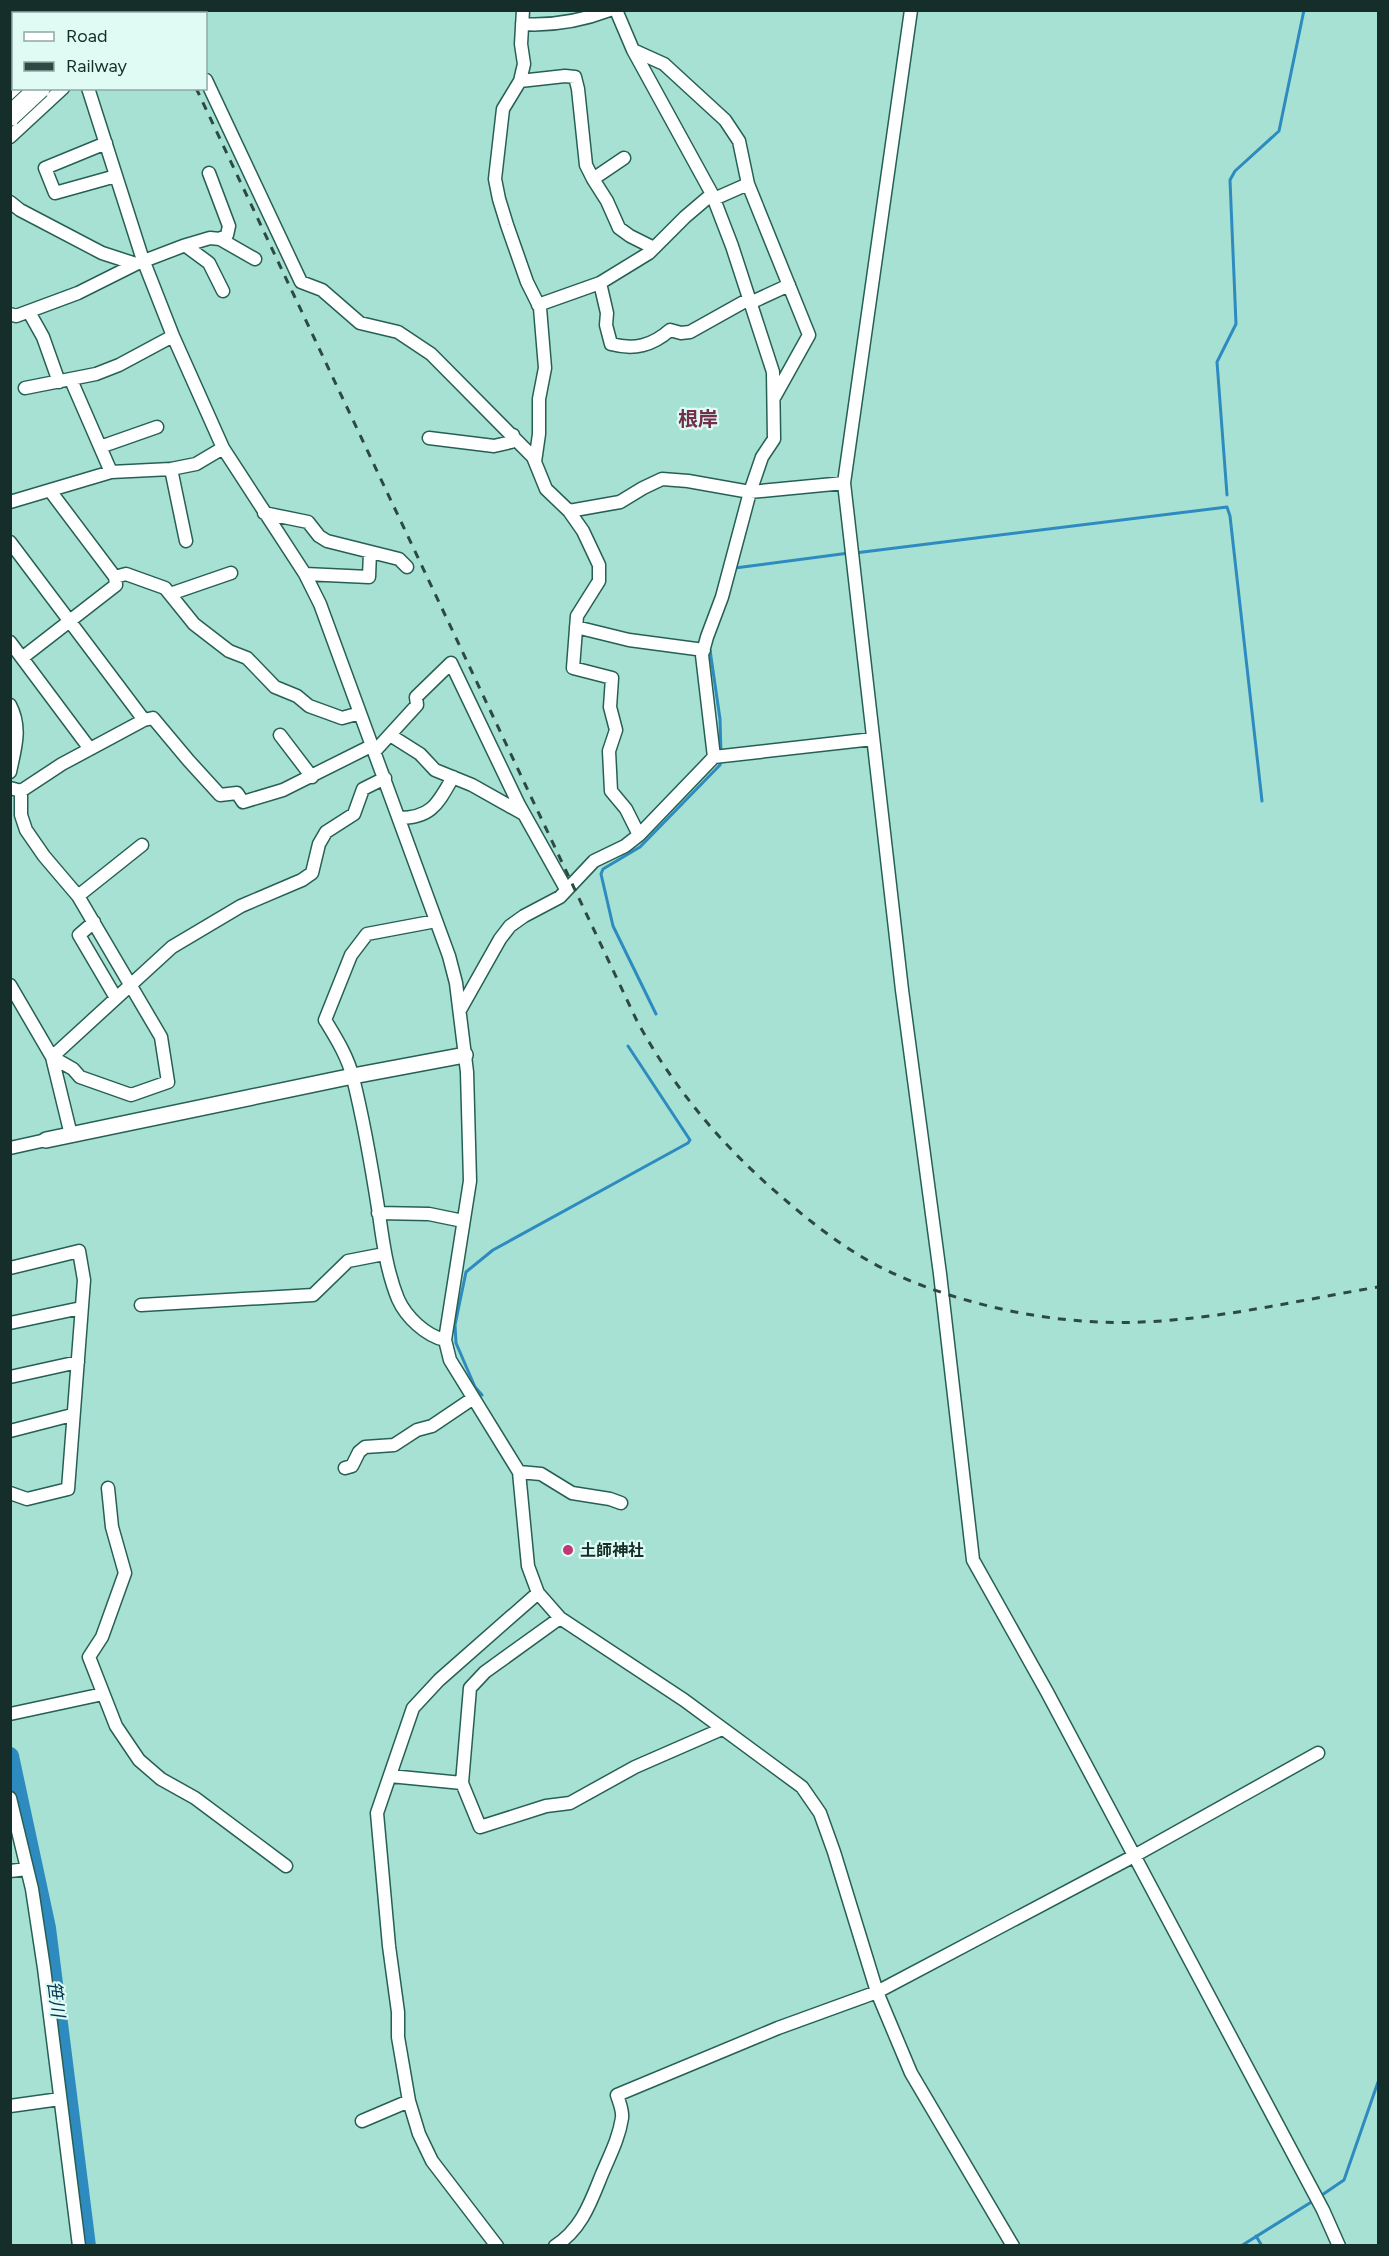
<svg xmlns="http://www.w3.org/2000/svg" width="1389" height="2256" viewBox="0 0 1389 2256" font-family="Figtree,'Noto Sans JP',sans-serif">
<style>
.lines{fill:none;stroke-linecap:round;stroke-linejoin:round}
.stream{stroke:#2e8bbf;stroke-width:3}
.river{stroke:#2e8bbf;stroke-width:18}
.minor-casing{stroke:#266054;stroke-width:15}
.tertiary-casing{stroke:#266054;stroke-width:18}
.trunk-casing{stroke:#266054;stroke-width:22}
.minor{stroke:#fff;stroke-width:12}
.tertiary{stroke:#fff;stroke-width:15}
.trunk{stroke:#fff;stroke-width:20}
.rail{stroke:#2c4943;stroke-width:3;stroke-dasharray:8 8;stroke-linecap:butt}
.trunk-bridge-casing{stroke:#266054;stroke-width:22;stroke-linecap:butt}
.trunk-bridge{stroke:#fff;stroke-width:20}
.poi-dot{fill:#c03773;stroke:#dffbf4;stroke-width:2}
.labels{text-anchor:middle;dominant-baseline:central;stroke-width:4.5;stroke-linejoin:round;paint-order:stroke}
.poi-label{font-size:16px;font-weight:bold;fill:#162e29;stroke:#dffbf4;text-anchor:start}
.water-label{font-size:18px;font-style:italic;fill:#013752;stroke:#dffbf4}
.quarter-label{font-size:20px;font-weight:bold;fill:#722f49;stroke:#dffbf4}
</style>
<rect width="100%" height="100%" fill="#a7e1d3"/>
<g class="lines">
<path class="stream" d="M1227 495 1217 362 1236 324 1230 180 1235 171 1279 131 1304 10
M855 553 1227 507 1230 516 1262 801
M727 599 735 568 849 553
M710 650 720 719 721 754
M656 1014 613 926 601 874 603 869 640 847 720 765 721 760
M482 1395 475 1387 456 1343 455 1325 466 1272 493 1250 688 1143 690 1140 628 1046
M1319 2197 1344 2180 1378 2082
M1256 2236 1262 2246
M1241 2246 1313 2201"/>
<path class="river" d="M10 1756 47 1928 87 2246"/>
<defs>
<path id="minor" d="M32 10 35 14
M173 10 174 14
M523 10 521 44 524 64 520 81 503 109 495 179 499 199 507 225 527 282 540 308 545 368 539 399V434L535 462
M616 10 633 50 712 194 732 246 773 372 774 439 762 457 750 492 722 597 707 637 702 655 714 757
M911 10 844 483 902 990 940 1274 973 1560 1047 1692 1323 2210 1339 2246
M55 14 67 10
M522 24C553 26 581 21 610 10
M633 50 664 64 725 120 739 141 748 184 809 335 775 396
M206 80 301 282 322 290 360 323 398 332 431 354 533 457 546 489 569 511 583 531 599 565V581L577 616 573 668 612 678 610 707 616 730 609 751 611 791 626 809 639 835
M520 81 565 76 575 77 578 89 586 165 593 179 607 201 619 228 630 236 654 248
M88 88 142 257 173 336 223 448 305 574 320 604 449 956 456 983 467 1072 470 1181 445 1340 450 1360 519 1472 528 1566 538 1593 560 1618 684 1700 802 1787 820 1813 834 1852 877 1992 911 2073 1013 2246
M10 94 17 88
M10 137 63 88
M106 143 45 168 55 193 116 176
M593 179 624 158
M714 199 748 184
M10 202 20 210 102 253 136 264
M220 239 255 259
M186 246 209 263 223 291
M600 283 607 313 606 325 611 344C634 350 652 346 670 330L681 333 690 332 749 299
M750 303 789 285
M538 305 600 283 649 253 685 217 712 194
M29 312 43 337 59 382
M10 314 16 316 78 293 136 264 183 246 210 238 220 239 227 235 229 226 209 173
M71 380 111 472
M25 388 96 374 119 365 173 336
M429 438 494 446 511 442 513 435
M100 447 157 427
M171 469 186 541
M51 492 115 577 126 574 165 588 194 624 229 651 247 658 275 687 297 696 309 706 342 718 360 713
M10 502 111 472 171 469 196 464 223 448
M569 511 620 502 643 488 662 479 688 481 750 492 844 483
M264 513 308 522 319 536 327 541 399 559 407 567
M10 542 144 720
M305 574 369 577 370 552
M170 594 231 573
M576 627 629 640 704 650
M10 642 90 749
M22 658 116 585 115 577
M10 705C22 728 15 748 10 772
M280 735 312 777
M390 735 420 754 435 770 472 785 522 813
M375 751 417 705 416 697 451 663 519 805 566 889
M10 788 21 791 62 764 144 720 153 718 189 761 220 795 237 793 243 802 283 790 373 745
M399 818C432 818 438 803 453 777
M78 896 142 845
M436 921 367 934 351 955 325 1020C336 1038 348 1057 353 1078 364 1122 372 1169 379 1214 383 1243 387 1272 398 1299 406 1317 426 1336 445 1340
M94 922 79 935 116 998
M10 985 52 1057 73 1069 80 1077 131 1095 168 1082 161 1037 78 896 44 856 26 830 21 815V791
M460 1010 500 939 510 926 524 916 560 897 594 861 625 846 639 835 714 757 873 739
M71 1135 52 1057 172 947 241 906 302 880 312 873 319 844 326 832 354 814 363 789 385 778
M10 1148 46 1140
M378 1213 429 1214 463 1221
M10 1268 79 1251 84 1280 68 1489 27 1499 10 1493
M141 1305 313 1295 348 1261 384 1254
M10 1323 81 1308
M10 1377 78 1362
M10 1431 72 1415
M345 1468 352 1466 359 1452 365 1447 394 1445 417 1430 432 1426 472 1399
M519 1472 541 1474 572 1493 610 1499 621 1503
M108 1488 112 1527 125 1573 102 1637 89 1657 116 1726 139 1760 161 1779 195 1798 286 1866
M560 1618 485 1672 470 1688 462 1783 480 1827 546 1806 570 1803 635 1767 722 1729
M10 1714 103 1694
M390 1776 462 1783
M10 1798 32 1889 44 1968 79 2246
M10 1871 27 1869
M10 2106 60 2099
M362 2121 409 2101
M497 2246 432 2161 419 2134 409 2101 398 2037V2012L389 1946 377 1813 413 1708 439 1680 538 1593
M555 2246C582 2229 591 2201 602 2174 610 2155 619 2138 622 2118 623 2110 619 2102 617 2095L778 2028 877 1992 1134 1856 1318 1753"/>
<path id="tertiary" d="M46 1140 353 1076 465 1055"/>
<path id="trunk" d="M121 14 124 10"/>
</defs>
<use href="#minor" class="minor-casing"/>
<use href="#tertiary" class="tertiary-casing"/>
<use href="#trunk" class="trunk-casing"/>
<use href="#minor" class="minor"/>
<use href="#tertiary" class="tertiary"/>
<use href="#trunk" class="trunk"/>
<path class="rail" d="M160 10 161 14
M196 88 637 1021C674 1089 724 1148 783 1198 814 1225 849 1252 886 1270 961 1306 1059 1326 1141 1322 1221 1319 1300 1300 1378 1287"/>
<defs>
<path id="trunk-bridge" d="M10 116 40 88"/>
</defs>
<use href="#trunk-bridge" class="trunk-bridge-casing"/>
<use href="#trunk-bridge" class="trunk-bridge"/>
</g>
<circle class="poi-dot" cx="568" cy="1550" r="6"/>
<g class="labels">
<g class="poi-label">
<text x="580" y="1550">土師神社</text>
</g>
<g class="water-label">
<text transform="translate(56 1999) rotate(83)">笹川</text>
</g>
<g class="quarter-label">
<text x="698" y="419">根岸</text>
</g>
</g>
<rect width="1389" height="2256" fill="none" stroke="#162e29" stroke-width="24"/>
<rect x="12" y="12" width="195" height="78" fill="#dffbf4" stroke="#8fa9a3" stroke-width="1.5"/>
<rect x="24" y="32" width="30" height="9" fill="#ffffff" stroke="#8fa9a3" stroke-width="1.5"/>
<text x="66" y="42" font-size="18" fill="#162e29">Road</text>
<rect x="24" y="62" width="30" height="9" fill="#2c4943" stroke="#8fa9a3" stroke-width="1.5"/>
<text x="66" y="72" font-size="18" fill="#162e29">Railway</text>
</svg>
